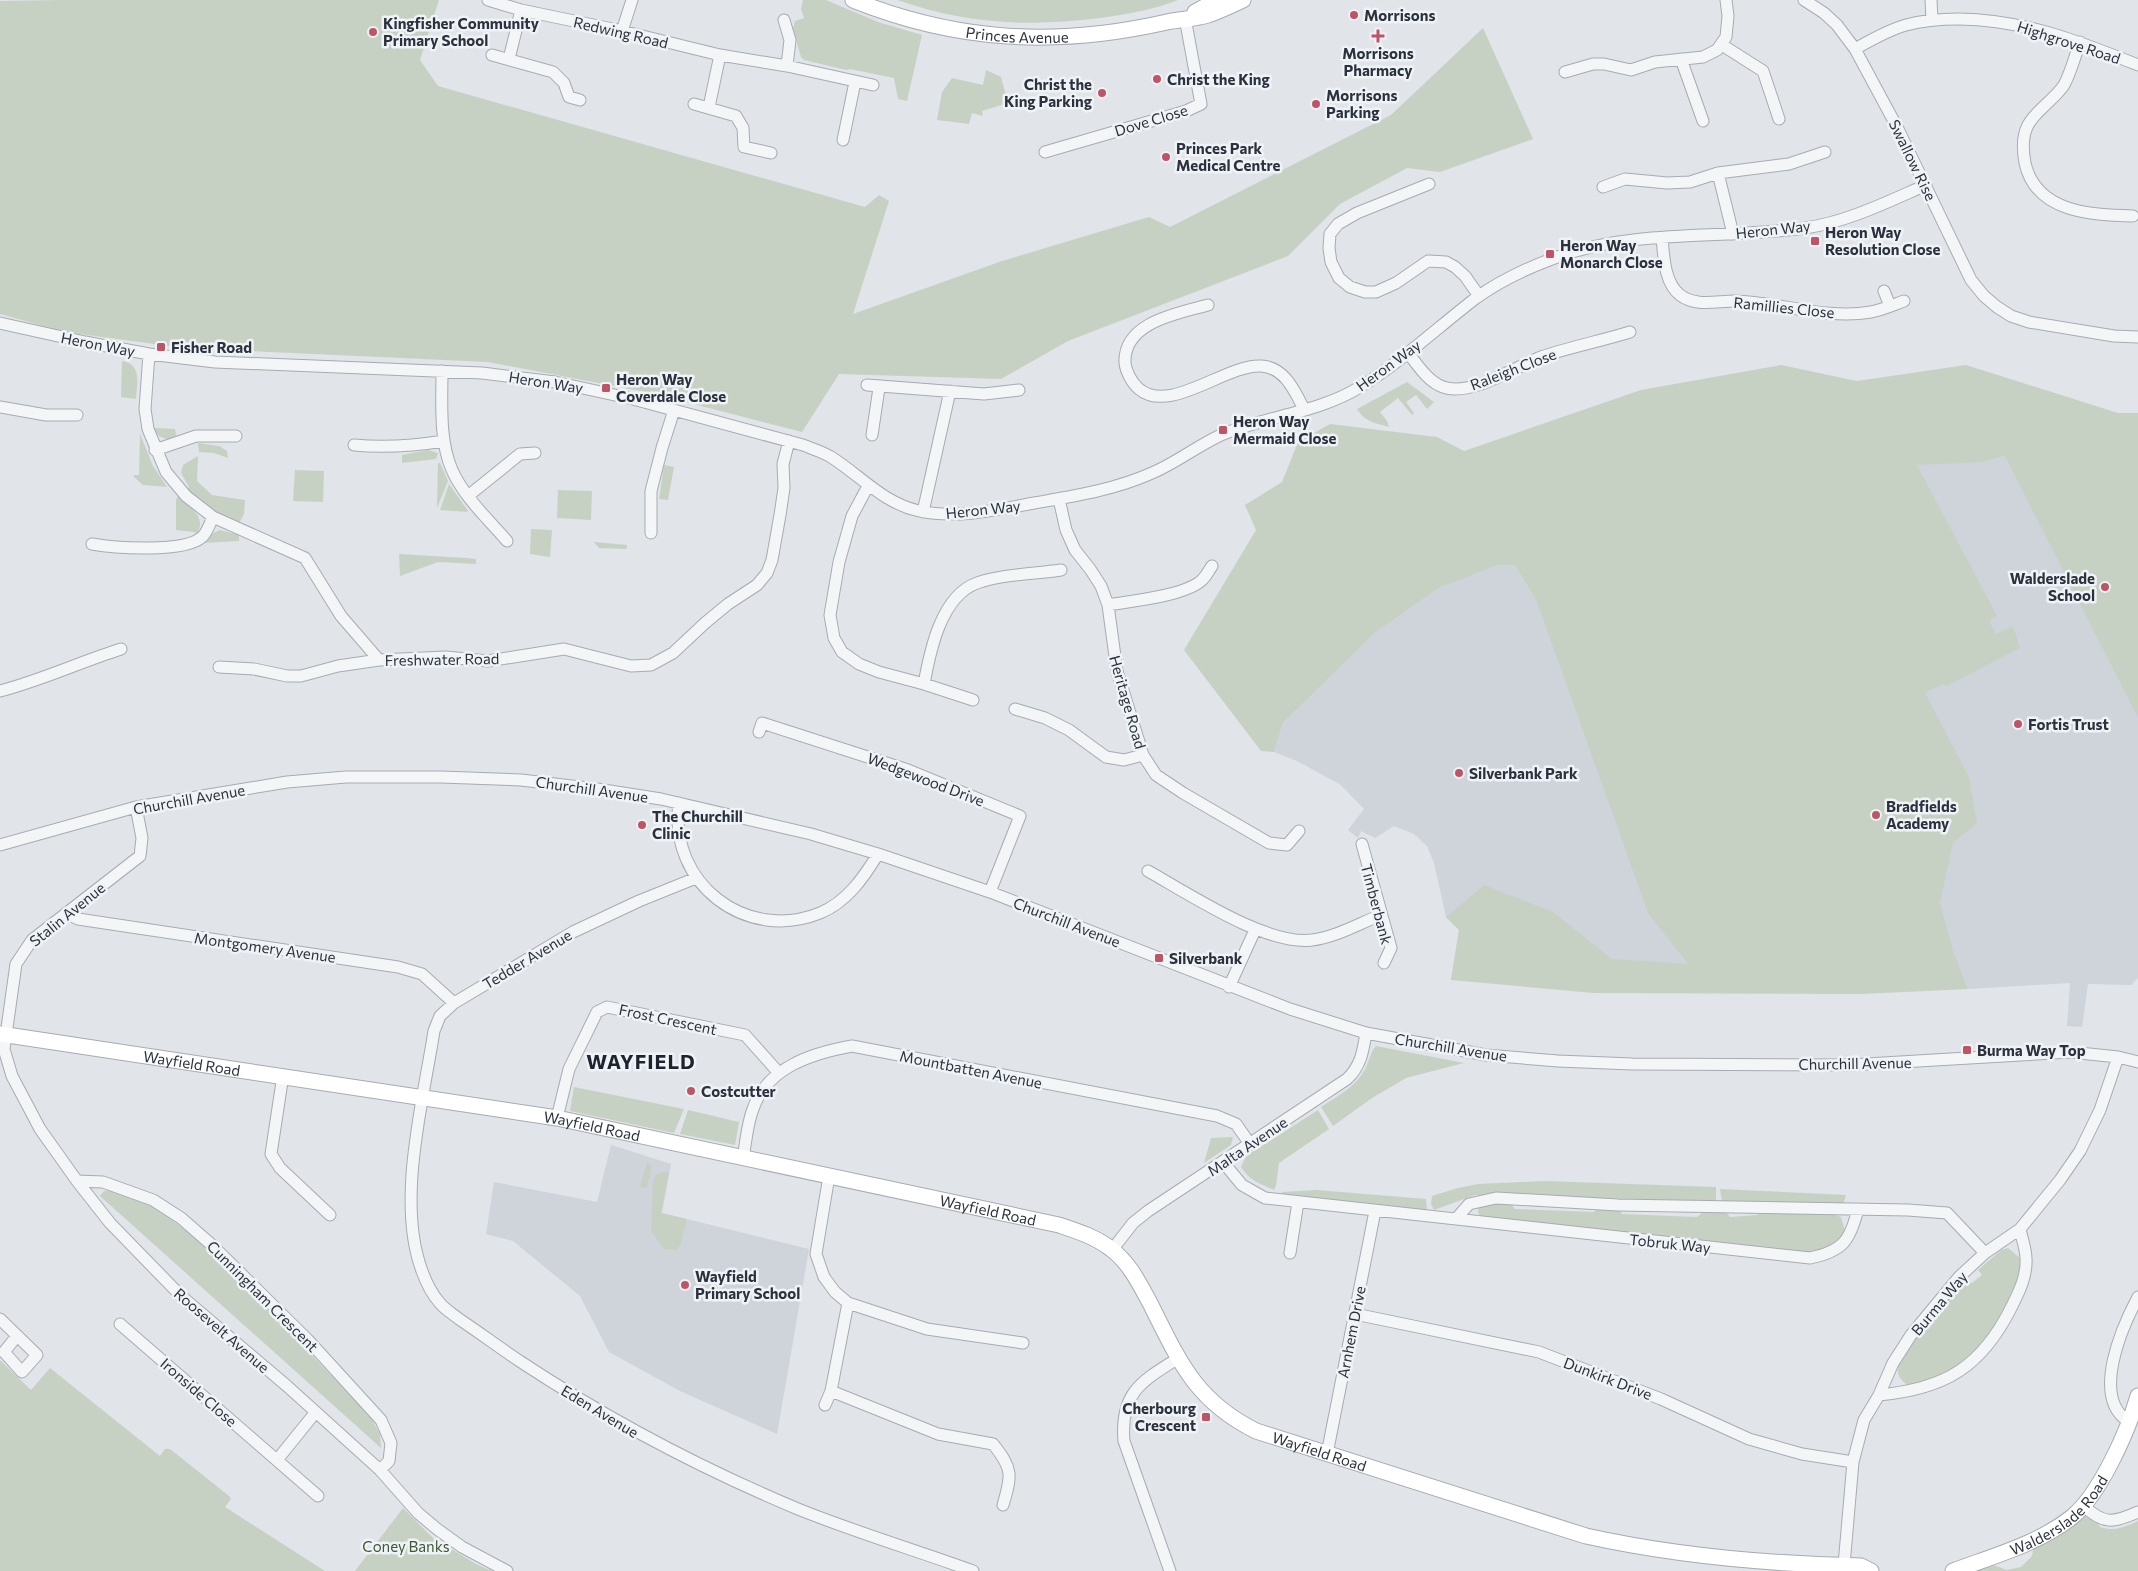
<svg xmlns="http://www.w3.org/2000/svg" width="2138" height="1571" viewBox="0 0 2138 1571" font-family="Commissioner,sans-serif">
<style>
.built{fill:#cfd3da}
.green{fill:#c7d1c3}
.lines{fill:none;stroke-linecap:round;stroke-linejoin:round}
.street-casing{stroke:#a7abb2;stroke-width:13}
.secondary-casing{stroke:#a7abb2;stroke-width:17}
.street{stroke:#f3f5f7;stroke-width:11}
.secondary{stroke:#fff;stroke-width:15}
.poi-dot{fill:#be5567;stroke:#f0f3f6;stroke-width:2}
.labels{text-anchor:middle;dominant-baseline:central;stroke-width:5;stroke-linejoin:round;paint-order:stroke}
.poi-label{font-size:15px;font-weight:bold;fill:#2b323e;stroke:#f0f3f6;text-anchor:start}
.street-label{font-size:15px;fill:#2b323e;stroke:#f0f3f6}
.park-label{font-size:15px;fill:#40583a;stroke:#f0f3f6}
.district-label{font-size:20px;font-weight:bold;letter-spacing:1px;fill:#1d242f;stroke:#f0f3f6}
</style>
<rect width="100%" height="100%" fill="#e1e4e8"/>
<path class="built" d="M2138 439V978L2131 985 2088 984 2082 1027 2067 1026 2070 983 1968 989 1953 950 1451 980 1459 930 1446 917 1434 863 1427 846 1414 834 1394 826 1375 838 1361 831 1358 838 1348 830 1364 809 1341 785 1297 761 1274 752 1283 723 1376 632 1439 588 1497 564 1515 565 1536 600 1840 448 1983 462 2005 456Z
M611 1145 671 1164 662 1213 809 1249 777 1434 680 1391 609 1352 580 1296 513 1241 486 1234 494 1182 597 1202Z"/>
<path class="green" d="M61 0H439L420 60 438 86 865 207 879 195 889 201 853 314 1002 261 1149 217 1170 227 1391 115 1483 28 1533 139 1440 172 1407 168 1340 204 1288 256 1068 341 1001 379 839 374 802 432 651 393 488 362 184 348 65 332 0 314V1Z
M803 0H826L878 22 922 35 907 101 898 99 894 78 850 69 846 70 804 60 801 57 793 29 795 21 804 18 801 9Z
M897 0H1178C1153 10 1127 14 1100 18 1028 27 966 24 897 0Z
M986 70 1001 77 1008 103 982 111 983 116 972 113 969 124 937 120 942 92 952 78 983 85Z
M122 361C142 364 137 384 136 399L121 397Z
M1781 365 1857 381 1966 365 2118 413H2138V718L2005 456 1983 462 1917 465 1997 616 1989 621 1996 634 2013 626 2020 648 1947 686 1943 684 1925 693 1969 777 1977 823 1953 843 1940 903 1953 950 1968 989 1862 994 1593 993 1451 980 1459 930 1446 917 1484 885 1553 912 1612 959 1688 964 1648 913 1537 602 1515 565H1497L1439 588 1376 632 1283 723 1274 752 1261 751 1184 650 1256 530 1245 505 1282 482 1298 442 1330 424 1437 437 1464 451 1641 390Z
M1407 382 1434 402 1427 409 1416 395 1406 402 1414 413 1412 415 1398 398 1380 412 1387 421 1389 427C1375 423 1365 422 1357 409Z
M154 428 175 429 177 438C167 441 157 438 154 428Z
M140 434 153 466 167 487 143 485 134 477V475H139Z
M198 443 219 446 227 451 228 458 214 453 199 452Z
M428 450 438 453 436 459 402 463V455Z
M198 456 197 481 212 495 245 500 244 514 238 525 216 514 186 490 189 487 181 473 183 465Z
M438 463H440L448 481 437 508Z
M664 465 674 467 668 500 659 499Z
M295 470 324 471 323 502 293 501Z
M449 484 468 511 467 512 440 510Z
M558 490 592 491 591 520 557 518Z
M178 496C190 507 207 517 197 534L194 532 176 530V500Z
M531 529 552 530 550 557 530 554Z
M220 530 239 535V541L204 543 209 535Z
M594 542 627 545V548L625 549 599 548Z
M399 554 467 558 476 559V564L438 562 400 576Z
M1376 1046 1464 1063 1406 1078 1372 1098 1333 1126 1321 1107C1337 1096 1354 1088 1364 1071 1369 1063 1370 1052 1376 1046Z
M574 1087 684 1109 674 1133 570 1111Z
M688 1110 739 1122 735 1145 680 1134Z
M1318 1110 1329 1129 1279 1163 1276 1186 1274 1190C1260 1184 1249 1180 1241 1167L1246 1156Z
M1233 1137 1231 1145 1204 1163 1211 1138Z
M647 1162 652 1166 647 1188 640 1187Z
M663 1172H669L661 1213 687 1219 681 1243 677 1250 664 1249 651 1231 653 1180 656 1175Z
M1545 1181 1716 1187V1201L1475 1195 1434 1210 1431 1204 1432 1196 1458 1188 1478 1184Z
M1720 1189 1846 1195 1843 1205 1722 1202Z
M110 1190 145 1202 164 1214 192 1235 231 1271 370 1416 380 1434 381 1448 100 1196 104 1191Z
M1317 1190 1426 1199 1427 1211 1283 1195 1282 1192Z
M1509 1202 1515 1209 1594 1212 1600 1206 1618 1208 1622 1214 1697 1217 1707 1209 1725 1211 1730 1217 1757 1215 1761 1212 1829 1213 1841 1217 1845 1231C1839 1245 1830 1249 1815 1253L1483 1218C1478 1215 1477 1211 1479 1205Z
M2008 1248 2020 1258C2020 1279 2015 1286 2006 1304 1990 1336 1969 1364 1937 1380 1929 1383 1919 1385 1911 1387 1901 1381 1896 1376 1898 1364L1936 1310 1966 1279 1972 1283 1982 1275 1978 1270 2001 1250Z
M0 1360 31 1390 50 1368 160 1456 165 1449H170L229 1496 231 1499 225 1507 325 1571H0Z
M2083 1505 2093 1515 2100 1527C2114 1532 2125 1527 2138 1521V1571H1952L1982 1561 2007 1570 2021 1567 2032 1556 2035 1539Z
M403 1508 433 1538 476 1564 492 1571H355Z"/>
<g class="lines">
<defs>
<path id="street" d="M488 0 521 10 622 31 720 55 787 66 873 85
M1804 0 1824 13 1837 25 1855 49 1897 127 1971 280 1984 296 1997 307 2011 316 2029 322 2114 336 2138 337
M1931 0 1932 20
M784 20 790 40 787 66
M622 31 632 0
M2080 42C2075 56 2071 72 2064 85 2054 100 2036 110 2028 125 2022 136 2023 152 2025 163 2036 213 2092 215 2133 216
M1722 45 1763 71 1779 119
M1855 49C1871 40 1888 30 1906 25 1924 20 1941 19 1959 19 2025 20 2078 41 2138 65
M492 55 553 72 564 83 569 97 580 100
M509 59 521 10
M1681 59 1703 121
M1565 72 1593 64H1604L1631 70 1655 62 1703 57 1717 50 1726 37 1728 16 1726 0
M694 104 736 116 743 128 744 147 771 153
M709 107 720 55
M843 140 855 82
M1045 152 1186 111 1201 104 1185 18
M1718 173 1733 234
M1429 184 1357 213 1338 224 1330 234 1329 248 1331 262 1339 278 1350 287 1365 292H1376L1396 283 1428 261 1446 262 1455 267 1465 276 1479 296
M1603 187 1625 179 1667 183 1690 182 1718 173 1789 164 1825 152
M1662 238C1664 257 1664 282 1680 295 1696 307 1716 301 1735 301 1781 302 1825 320 1871 312 1882 310 1893 305 1904 301
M1884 291 1890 306
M1208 305C1179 313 1123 322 1125 363 1126 372 1132 383 1139 389 1170 415 1226 364 1261 366 1285 367 1295 392 1304 409
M0 323 85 342 149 354 215 362 482 373 555 382 633 399 803 445C813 449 823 452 831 457 861 476 883 503 919 511 957 519 996 510 1034 503 1074 496 1114 490 1152 473 1176 463 1197 446 1221 435 1266 416 1318 413 1360 387 1401 362 1437 328 1476 298 1501 280 1534 265 1563 255 1639 229 1726 239 1805 228 1847 222 1887 202 1926 185
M1408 353C1417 364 1428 382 1443 387 1471 397 1515 367 1541 357 1570 347 1601 341 1630 332
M149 354 145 409 148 429 166 472 186 496 213 517 305 558 341 616 379 660
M442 371C442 403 439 440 452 470 464 497 488 519 507 541
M867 385 984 394 1019 390
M0 407 46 415H77
M872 435 879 388
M354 445C385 448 413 446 444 441
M155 450 196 436H236
M868 486 852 516 839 562 830 615 834 638 842 652 859 664 879 672 924 684 973 700
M468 496 520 454 535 453
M1059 499 1066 530 1075 550 1090 569 1101 586 1108 605 1117 671 1143 755 1156 775 1183 793 1269 843 1287 845 1299 831
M923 512 950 391
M651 533V491L662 448 674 410
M92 544C114 548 185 553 202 537 207 533 210 523 213 517
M1108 605C1131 601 1187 596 1203 579 1207 575 1209 570 1212 566
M219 667 254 669 287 676H301L338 666 379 660 446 657 488 661 564 649 631 666 651 665 673 653 705 623 728 604 757 585 767 573 772 560 780 515 784 488 783 464 789 441
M924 684C930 651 941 596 977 583 1003 574 1034 574 1061 570
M0 691C42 680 80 662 121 649
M1015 709 1045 718 1069 730 1106 757 1124 760 1143 755
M759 732 762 723 908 770 1020 816 990 892
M679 803C668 883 746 943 820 913 847 902 864 877 878 854
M136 807 142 838 140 856 32 940 16 964 4 1049 12 1076 40 1129 77 1181 110 1223 181 1296 287 1386 380 1470 418 1513 437 1529 462 1547 507 1571
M1362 844 1391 948 1384 963
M0 845 136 807 287 782 346 777H441L521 780 597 789 661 799 811 834 878 854 990 892 1290 1009 1366 1033 1486 1055 1558 1061 1632 1064 1850 1065 2070 1052 2118 1057 2138 1062
M1148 871C1189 894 1267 946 1312 940 1334 938 1360 923 1381 915
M696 878 639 901 573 932 454 1003 440 1016 434 1031C423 1102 396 1202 422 1271 426 1282 431 1293 439 1302 444 1309 453 1314 459 1319 480 1333 500 1348 521 1362 609 1420 700 1468 798 1509 855 1532 915 1550 973 1571
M66 913 78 919 398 967 422 974 454 1003
M1229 987 1255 930
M283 1075 271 1154 280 1168 330 1215
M557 1118 569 1069 597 1012 607 1007 745 1035 778 1072
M743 1158C746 1142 747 1124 753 1109 767 1067 813 1053 852 1046L1217 1116 1236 1124 1250 1144
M1223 1162 1242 1185 1265 1198 1810 1258C1843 1251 1850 1241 1858 1209
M77 1181 103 1182 153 1200 181 1218 213 1246 308 1340 381 1420 391 1443 389 1461 380 1470
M1456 1219 1469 1204 1496 1198 1618 1205 1908 1210 1947 1213 1985 1253
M1112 1250 1133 1223 1148 1211 1347 1079C1361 1066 1363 1051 1366 1033
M1290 1253 1298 1202
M848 1303 927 1329 1023 1343
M1355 1314 1539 1352 1661 1399 1749 1439 1802 1454 1853 1462
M0 1319 37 1355 22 1372 4 1352 17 1336
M120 1324 318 1496
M831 1391 938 1434 993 1444C1013 1469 1012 1475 1003 1505
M1879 1395C1945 1389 1982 1367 2012 1306 2019 1292 2027 1276 2026 1259 2026 1249 2022 1239 2020 1229
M825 1405 831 1391 848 1303 835 1292 824 1277 816 1254 829 1176
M2128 1421C2091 1397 2122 1327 2138 1297
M1327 1454 1375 1211
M277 1460 315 1413
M2083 1505C2103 1525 2114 1523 2138 1512
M1844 1565 1853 1462 1864 1420 1879 1395 1893 1363 1911 1335 1959 1277 1985 1253 2020 1229 2060 1180 2080 1151 2100 1110 2118 1057
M1170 1571 1124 1441C1120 1394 1140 1382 1177 1359"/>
<g id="secondary">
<path id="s1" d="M853 0C958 42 1057 47 1167 22 1180 19 1195 19 1208 15 1220 11 1232 5 1243 0"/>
<path d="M1195 12 1217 0"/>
<path id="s2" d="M0 1034 557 1118 1059 1225C1077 1231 1096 1237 1111 1249 1130 1263 1140 1285 1151 1305 1180 1363 1196 1401 1256 1431L1586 1536C1676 1556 1768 1564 1861 1566L1871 1571"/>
<path id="s3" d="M1953 1571C1993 1556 2038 1544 2072 1517 2100 1494 2128 1431 2138 1396"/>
</g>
</defs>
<use href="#street" class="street-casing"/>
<use href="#secondary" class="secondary-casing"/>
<use href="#street" class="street"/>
<use href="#secondary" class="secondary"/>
</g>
<g class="poi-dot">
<circle cx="1354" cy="15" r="5"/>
<circle cx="373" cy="32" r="5"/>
<path d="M1375.5 28.5h5v5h5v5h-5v5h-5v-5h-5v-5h5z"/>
<circle cx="1157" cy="79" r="5"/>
<circle cx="1102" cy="93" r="5"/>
<circle cx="1316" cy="104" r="5"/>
<circle cx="1166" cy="157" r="5"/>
<rect x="1810" y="236" width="10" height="10" rx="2.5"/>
<rect x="1545" y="249" width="10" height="10" rx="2.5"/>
<rect x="156" y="342" width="10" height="10" rx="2.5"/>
<rect x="601" y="383" width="10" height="10" rx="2.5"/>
<rect x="1218" y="425" width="10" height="10" rx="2.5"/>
<circle cx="2105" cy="587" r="5"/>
<circle cx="2018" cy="724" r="5"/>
<circle cx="1459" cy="773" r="5"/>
<circle cx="1876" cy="815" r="5"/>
<circle cx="642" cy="825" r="5"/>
<rect x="1154" y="953" width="10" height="10" rx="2.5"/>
<rect x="1962" y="1045" width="10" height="10" rx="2.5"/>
<circle cx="691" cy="1091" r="5"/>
<circle cx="685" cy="1285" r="5"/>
<rect x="1201" y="1412" width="10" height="10" rx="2.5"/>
</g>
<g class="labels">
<g class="poi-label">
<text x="1364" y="15">Morrisons</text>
<text x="383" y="23">Kingfisher Community<tspan x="383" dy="17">Primary School</tspan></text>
<text x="1378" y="53" text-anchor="middle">Morrisons<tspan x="1378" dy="17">Pharmacy</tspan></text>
<text x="1167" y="79">Christ the King</text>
<text x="1092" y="84" text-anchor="end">Christ the<tspan x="1092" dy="17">King Parking</tspan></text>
<text x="1326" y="95">Morrisons<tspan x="1326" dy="17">Parking</tspan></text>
<text x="1176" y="148">Princes Park<tspan x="1176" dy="17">Medical Centre</tspan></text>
<text x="1825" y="232">Heron Way<tspan x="1825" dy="17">Resolution Close</tspan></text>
<text x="1560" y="245">Heron Way<tspan x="1560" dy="17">Monarch Close</tspan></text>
<text x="171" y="347">Fisher Road</text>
<text x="616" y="379">Heron Way<tspan x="616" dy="17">Coverdale Close</tspan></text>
<text x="1233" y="421">Heron Way<tspan x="1233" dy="17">Mermaid Close</tspan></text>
<text x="2095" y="578" text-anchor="end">Walderslade<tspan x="2095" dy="17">School</tspan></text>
<text x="2028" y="724">Fortis Trust</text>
<text x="1469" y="773">Silverbank Park</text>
<text x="1886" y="806">Bradfields<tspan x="1886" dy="17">Academy</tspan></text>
<text x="652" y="816">The Churchill<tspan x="652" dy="17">Clinic</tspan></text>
<text x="1169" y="958">Silverbank</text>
<text x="1977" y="1050">Burma Way Top</text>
<text x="701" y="1091">Costcutter</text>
<text x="695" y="1276">Wayfield<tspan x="695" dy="17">Primary School</tspan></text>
<text x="1196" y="1408" text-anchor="end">Cherbourg<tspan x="1196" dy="17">Crescent</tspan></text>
</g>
<g class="street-label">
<text transform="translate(621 32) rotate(13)">Redwing Road</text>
<text stroke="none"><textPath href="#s1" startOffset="169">Princes Avenue</textPath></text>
<text transform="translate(2069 42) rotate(18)">Highgrove Road</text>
<text transform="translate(1151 120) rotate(-17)">Dove Close</text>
<text transform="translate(1913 160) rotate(64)">Swallow Rise</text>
<text transform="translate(1773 229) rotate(-6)">Heron Way</text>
<text transform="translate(1784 307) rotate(6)">Ramillies Close</text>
<text transform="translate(98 344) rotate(11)">Heron Way</text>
<text transform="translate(1388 365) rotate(-36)">Heron Way</text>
<text transform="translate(1513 369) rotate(-21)">Raleigh Close</text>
<text transform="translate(546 382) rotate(9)">Heron Way</text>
<text transform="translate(983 509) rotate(-6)">Heron Way</text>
<text transform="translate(442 659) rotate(-1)">Freshwater Road</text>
<text transform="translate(1128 702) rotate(74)">Heritage Road</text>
<text transform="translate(926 779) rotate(21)">Wedgewood Drive</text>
<text transform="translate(592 789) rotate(8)">Churchill Avenue</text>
<text transform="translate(189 799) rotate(-10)">Churchill Avenue</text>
<text transform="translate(1377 904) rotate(75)">Timberbank</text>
<text transform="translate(67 914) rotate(-39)">Stalin Avenue</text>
<text transform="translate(1067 922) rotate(21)">Churchill Avenue</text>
<text transform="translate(265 947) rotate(8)">Montgomery Avenue</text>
<text transform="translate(527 959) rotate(-31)">Tedder Avenue</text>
<text transform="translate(668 1019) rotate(12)">Frost Crescent</text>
<text transform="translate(1451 1047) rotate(9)">Churchill Avenue</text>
<text stroke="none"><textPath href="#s2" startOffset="194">Wayfield Road</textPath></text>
<text transform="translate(1855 1063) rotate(-1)">Churchill Avenue</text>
<text transform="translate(971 1069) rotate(11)">Mountbatten Avenue</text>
<text stroke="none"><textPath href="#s2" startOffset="599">Wayfield Road</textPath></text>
<text transform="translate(1247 1146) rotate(-34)">Malta Avenue</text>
<text stroke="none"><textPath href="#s2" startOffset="1004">Wayfield Road</textPath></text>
<text transform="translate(1670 1243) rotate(6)">Tobruk Way</text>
<text transform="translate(263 1296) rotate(45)">Cunningham Crescent</text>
<text transform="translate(1939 1303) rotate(-50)">Burma Way</text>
<text transform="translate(222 1330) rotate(41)">Roosevelt Avenue</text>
<text transform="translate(1351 1332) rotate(-79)">Arnhem Drive</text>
<text transform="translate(1608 1378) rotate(21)">Dunkirk Drive</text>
<text transform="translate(199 1392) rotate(41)">Ironside Close</text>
<text transform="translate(600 1411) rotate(31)">Eden Avenue</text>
<text stroke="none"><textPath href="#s2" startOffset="1438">Wayfield Road</textPath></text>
<text stroke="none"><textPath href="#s3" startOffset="122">Walderslade Road</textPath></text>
</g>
<g class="park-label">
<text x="406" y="1546">Coney Banks</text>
</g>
<g class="district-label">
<text x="641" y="1061">WAYFIELD</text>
</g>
</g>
</svg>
